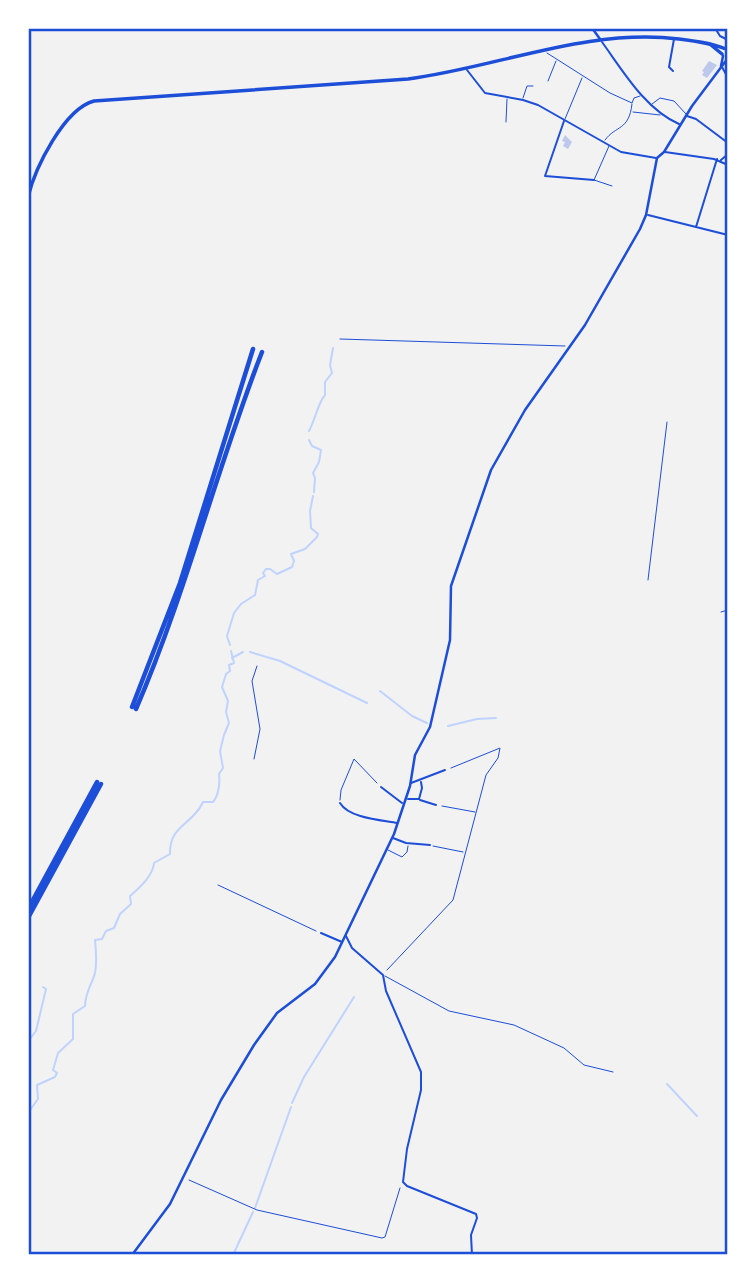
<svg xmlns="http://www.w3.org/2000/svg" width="756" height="1283" viewBox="0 0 756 1283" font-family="'Alegreya Sans',sans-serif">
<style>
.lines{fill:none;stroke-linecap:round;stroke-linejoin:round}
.stream{stroke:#bfd3fe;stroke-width:2}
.building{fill:#bdc9ec}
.path{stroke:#1d4ed8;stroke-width:1}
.service{stroke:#1d4ed8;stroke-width:1}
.minor{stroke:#1d4ed8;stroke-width:2}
.tertiary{stroke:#1d4ed8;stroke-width:2.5}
.secondary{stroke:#1d4ed8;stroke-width:3.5}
.motorway{stroke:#1d4ed8;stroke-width:4.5}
.neatline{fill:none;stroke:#1d4ed8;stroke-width:2.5}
</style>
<rect width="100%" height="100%" fill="#f2f2f2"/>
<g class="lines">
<path class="stream" d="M309 431C315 420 318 403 325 395V382L332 373 330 365 333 348
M309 440 312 446 321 450 319 462 313 473 315 478 314 492
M230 645 227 636 234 613 241 604 255 595 258 580 265 576 263 573 266 569H270L277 574 292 567 294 561 291 554 305 549 317 537 318 534 311 528 310 511 313 496
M250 652 280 661 367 703
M232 658 243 652
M380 691 412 716 427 723
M448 726 477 719 496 718
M29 1040 36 1031 46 989 43 987
M667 1084 697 1116
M292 1103 304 1077 354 997
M28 1113 38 1099 37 1085 55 1077 57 1073 53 1070 58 1053 73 1039V1014L85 1006C85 996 89 988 93 979 98 969 96 950 95 940L102 939 106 931 114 928 120 914 131 904 130 896C139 888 153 876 154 863L170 854C169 825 193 825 203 802H213C219 795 220 782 219 774L223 768 220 751 224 735 229 723 226 712 228 701 222 687 226 674 230 671 229 665 234 663 231 651
M255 1208 291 1107
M233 1255 253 1212"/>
</g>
<path class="building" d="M709 61 717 65 707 78 702 75 704 72 702 71Z
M565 135 572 142 568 149 563 146 565 142 562 141Z"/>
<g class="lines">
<path class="path" d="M340 339 565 346
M648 580 667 422
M721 612 728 610
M254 759 260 729 252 681 257 666
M340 800 341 790 354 759 377 783
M442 806 475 812
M433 846 463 852
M218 885 316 931
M387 970 453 900 486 775 498 758 500 748 451 768
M189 1180 257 1210 382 1238 385 1237 400 1188"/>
<path class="service" d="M547 53 610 93 632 103 634 98 640 96
M548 81 556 61
M523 98 527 86H533
M652 104 660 98 674 101 686 114
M633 112 660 115
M565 119 582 78
M506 122 507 99
M605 140C616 125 629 131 632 104
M609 146 594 180 612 186
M388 850 402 857 407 852 408 846
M385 976 449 1011 514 1025 564 1048 584 1065 613 1072"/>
<path class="minor" d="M715 28 720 36 728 40
M602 42C623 71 645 109 679 124
M722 67 728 78
M467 70 485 93 523 100 538 105 621 152 656 158
M673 71 669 67 674 39
M687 116 696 119 728 143
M564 121 545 176 594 180
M665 152 714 159 728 165
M721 160 728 154
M648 215 728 235
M696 227 717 159
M411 783 445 770
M381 787 402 803
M408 799H419L422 788 421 782
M420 800 436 805
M340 803C349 818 380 820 397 823
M393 838 406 843 430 845
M321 933 342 942
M346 936 352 948 383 975 386 991 421 1072V1090L407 1149 403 1182 407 1186 476 1214 477 1218 471 1235 472 1255"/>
<path class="tertiary" d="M592 28 600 39
M721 66 723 56
M132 1255 170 1204 221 1100 254 1045 277 1013 315 984 335 957 394 834 410 786 415 755 430 727 450 640 451 586 491 470 525 410 585 325 640 229 646 215 657 158 664 152 692 106 728 58"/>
<path class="secondary" d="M711 45 722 54
M28 197C35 168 64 109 94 101L408 79C499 67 585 28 679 39 695 41 711 43 726 49"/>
<path class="motorway" d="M132 707 180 583 253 349
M136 709C186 593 216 470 262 352
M28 909 97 782
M28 918 101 784"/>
</g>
<rect width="756" height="1283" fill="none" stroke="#ffffff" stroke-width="60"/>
<rect x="30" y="30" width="696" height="1223" class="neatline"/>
</svg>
